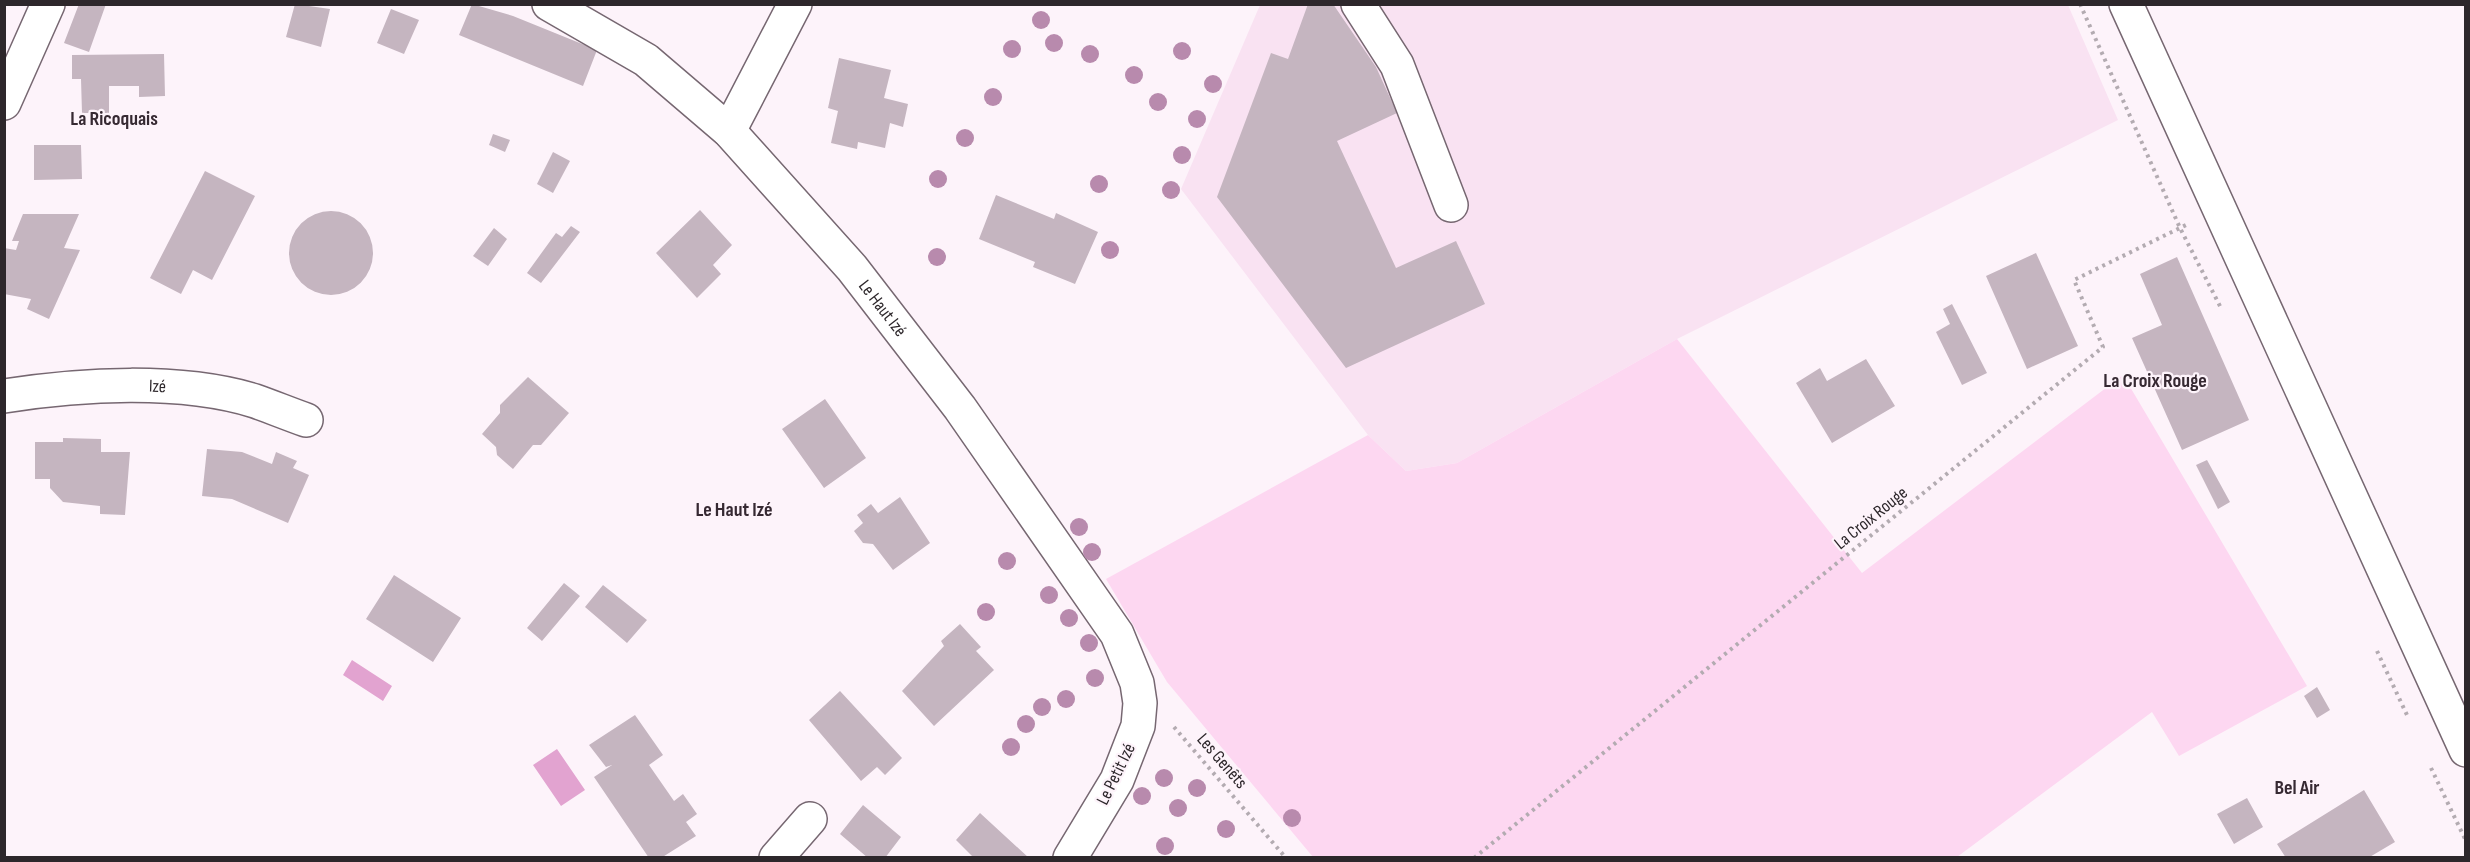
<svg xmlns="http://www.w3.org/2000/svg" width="2470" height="862" viewBox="0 0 2470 862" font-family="'Sofia Sans Condensed',sans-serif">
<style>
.built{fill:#f9e2f2}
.green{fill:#fdd7f1}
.water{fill:#e2a3d0}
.building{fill:#c5b5c0}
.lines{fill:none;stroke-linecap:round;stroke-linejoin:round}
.minor-casing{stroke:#766771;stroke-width:36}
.major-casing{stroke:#766771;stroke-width:36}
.path{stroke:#b3abb1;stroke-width:4;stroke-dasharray:3 4.5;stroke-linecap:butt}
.minor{stroke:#fff;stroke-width:33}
.major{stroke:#fff;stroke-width:33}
.tree{fill:#b88aad}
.labels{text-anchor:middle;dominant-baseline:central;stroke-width:4.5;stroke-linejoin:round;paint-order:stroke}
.street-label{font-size:18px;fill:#2d272b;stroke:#fdf3fa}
.neighbourhood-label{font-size:20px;font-weight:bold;fill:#362932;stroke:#fdf3fa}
</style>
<rect width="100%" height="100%" fill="#fdf3fa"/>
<path class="built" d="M1260 5H2068L2118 120 1677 339 1457 463 1406 471 1368 435 1181 189Z"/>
<path class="green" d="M1677 339 1862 573 2123 375 2307 686 2179 756 2152 712 1957 857H1313L1167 682 1106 579 1368 435 1406 471 1457 463Z"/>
<path class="water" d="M352 660 392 686 383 701 343 675Z
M557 749 585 790 561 806 533 765Z"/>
<path class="building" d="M79 4H106L89 52 64 43Z
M295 4 330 9 321 47 286 37Z
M472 4 513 16 597 50 583 86 459 35Z
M1308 4H1333L1376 67 1397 113 1337 141 1396 268 1456 241 1485 304 1346 368 1217 197 1271 53 1288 59Z
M391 9 419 20 404 54 377 43Z
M164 54 165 96 139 97V86H109V113H82L81 79H72V55Z
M839 58 891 70 884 98 908 104 903 127 890 123 885 148 858 142 857 149 831 143 838 111 828 108Z
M493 134 510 140 505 152 489 145Z
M34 145H81L82 179 34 180Z
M553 152 570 161 553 193 537 184Z
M205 171 255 196 212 280 193 270 181 294 150 278Z
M996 195 1054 219 1056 213 1098 232 1075 284 1033 267 1035 262 979 239Z
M700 210 732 245 713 265 721 274 697 298 656 253Z
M289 253a42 42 0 1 1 84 0a42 42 0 1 1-84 0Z
M23 214H79L64 248 80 250 49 319 27 309 31 299 4 294V248L16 250 19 241H12Z
M571 226 580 232 541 283 527 273 556 233 562 237Z
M494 228 507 239 488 266 473 256Z
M2036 253 2078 346 2027 369 1986 276Z
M2177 257 2249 420 2182 450 2132 338 2162 325 2140 274Z
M1952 304 1987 373 1962 385 1936 332 1950 324 1943 309Z
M1866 359 1895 406 1832 443 1796 383 1820 368 1827 381Z
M528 377 569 413 541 445H533L513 469 497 455 496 447 482 434 500 413V405Z
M825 399 866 458 824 488 782 429Z
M63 438 101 439V452H130L125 515 100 514V506L63 502 50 488V479H35V442H63Z
M207 449 242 452 272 464 276 452 297 461 293 468 309 475 288 523 232 499 202 496Z
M2207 460 2230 502 2218 509 2196 465Z
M900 497 930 543 893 570 873 544 863 543 854 531 863 523 857 515 871 504 878 513Z
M394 575 461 618 433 662 366 619Z
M564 583 580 596 542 641 527 628Z
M603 585 647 620 627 643 585 607Z
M960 624 981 647 976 651 994 670 934 726 902 691 944 646 941 641Z
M2317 687 2330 710 2317 718 2304 696Z
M840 691 902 758 885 775 877 767 861 781 809 720Z
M635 715 663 755 649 765 674 801 683 794 697 814 686 822 696 836 661 858H649L594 777 612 765 606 767 589 745Z
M2364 790 2395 842 2368 858H2286L2277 844Z
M2247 798 2263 827 2234 844 2217 814Z
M863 805 901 837 885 858H868L840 834Z
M980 813 1029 858H974L956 840Z"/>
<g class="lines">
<defs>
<g id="minor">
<path id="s1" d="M549 4 646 60 729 131 852 268 960 408 1117 634 1137 683 1140 703 1138 726 1117 780 1070 858"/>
<path d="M1358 4 1397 65 1451 205"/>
<path d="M4 103 48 4"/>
<path d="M729 131 795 4"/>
<path id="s2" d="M4 396C81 384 180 378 255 401 272 407 289 414 306 420"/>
<path d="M776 858 810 819"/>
</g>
<path id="major" d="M2126 4 2466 750"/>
</defs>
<use href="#minor" class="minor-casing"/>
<use href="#major" class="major-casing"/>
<path class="path" d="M2080 4 2180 228 2221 308
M2377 651 2407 715
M1174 727 1286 858
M2431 768 2466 841
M1474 858 2103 347 2074 280 2186 225"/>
<use href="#minor" class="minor"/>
<use href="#major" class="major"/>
</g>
<g class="tree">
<circle cx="1041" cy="20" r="9"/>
<circle cx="1054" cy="43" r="9"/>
<circle cx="1012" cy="49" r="9"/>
<circle cx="1182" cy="51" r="9"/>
<circle cx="1090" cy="54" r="9"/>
<circle cx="1134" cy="75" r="9"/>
<circle cx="1213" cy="84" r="9"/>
<circle cx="993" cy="97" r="9"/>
<circle cx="1158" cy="102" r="9"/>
<circle cx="1197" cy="119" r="9"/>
<circle cx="965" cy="138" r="9"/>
<circle cx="1182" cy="155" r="9"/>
<circle cx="938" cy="179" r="9"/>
<circle cx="1099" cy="184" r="9"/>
<circle cx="1171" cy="190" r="9"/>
<circle cx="1110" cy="250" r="9"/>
<circle cx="937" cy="257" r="9"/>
<circle cx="1079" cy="527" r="9"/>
<circle cx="1092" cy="552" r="9"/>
<circle cx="1007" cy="561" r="9"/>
<circle cx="1049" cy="595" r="9"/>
<circle cx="986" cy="612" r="9"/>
<circle cx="1069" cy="618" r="9"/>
<circle cx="1089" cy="643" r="9"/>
<circle cx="1095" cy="678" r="9"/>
<circle cx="1066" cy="699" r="9"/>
<circle cx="1042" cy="707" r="9"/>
<circle cx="1026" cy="724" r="9"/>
<circle cx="1011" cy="747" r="9"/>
<circle cx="1164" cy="778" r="9"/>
<circle cx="1197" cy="788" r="9"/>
<circle cx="1142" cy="796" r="9"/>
<circle cx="1178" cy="808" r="9"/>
<circle cx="1292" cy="818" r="9"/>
<circle cx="1226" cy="829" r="9"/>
<circle cx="1165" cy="846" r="9"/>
</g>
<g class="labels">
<g class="street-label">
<text stroke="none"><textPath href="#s1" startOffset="456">Le Haut Izé</textPath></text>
<text stroke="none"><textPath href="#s2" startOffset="154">Izé</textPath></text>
<text transform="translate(1871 518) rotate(-39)">La Croix Rouge</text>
<text transform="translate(1222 761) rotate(49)">Les Genêts</text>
<text transform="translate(1116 774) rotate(-64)">Le Petit Izé</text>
</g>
<g class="neighbourhood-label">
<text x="114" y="119">La Ricoquais</text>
<text x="2155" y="381">La Croix Rouge</text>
<text x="734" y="510">Le Haut Izé</text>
<text x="2297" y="788">Bel Air</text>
</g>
</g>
<rect width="2470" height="862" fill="none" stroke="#2d272b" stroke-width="12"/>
</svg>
